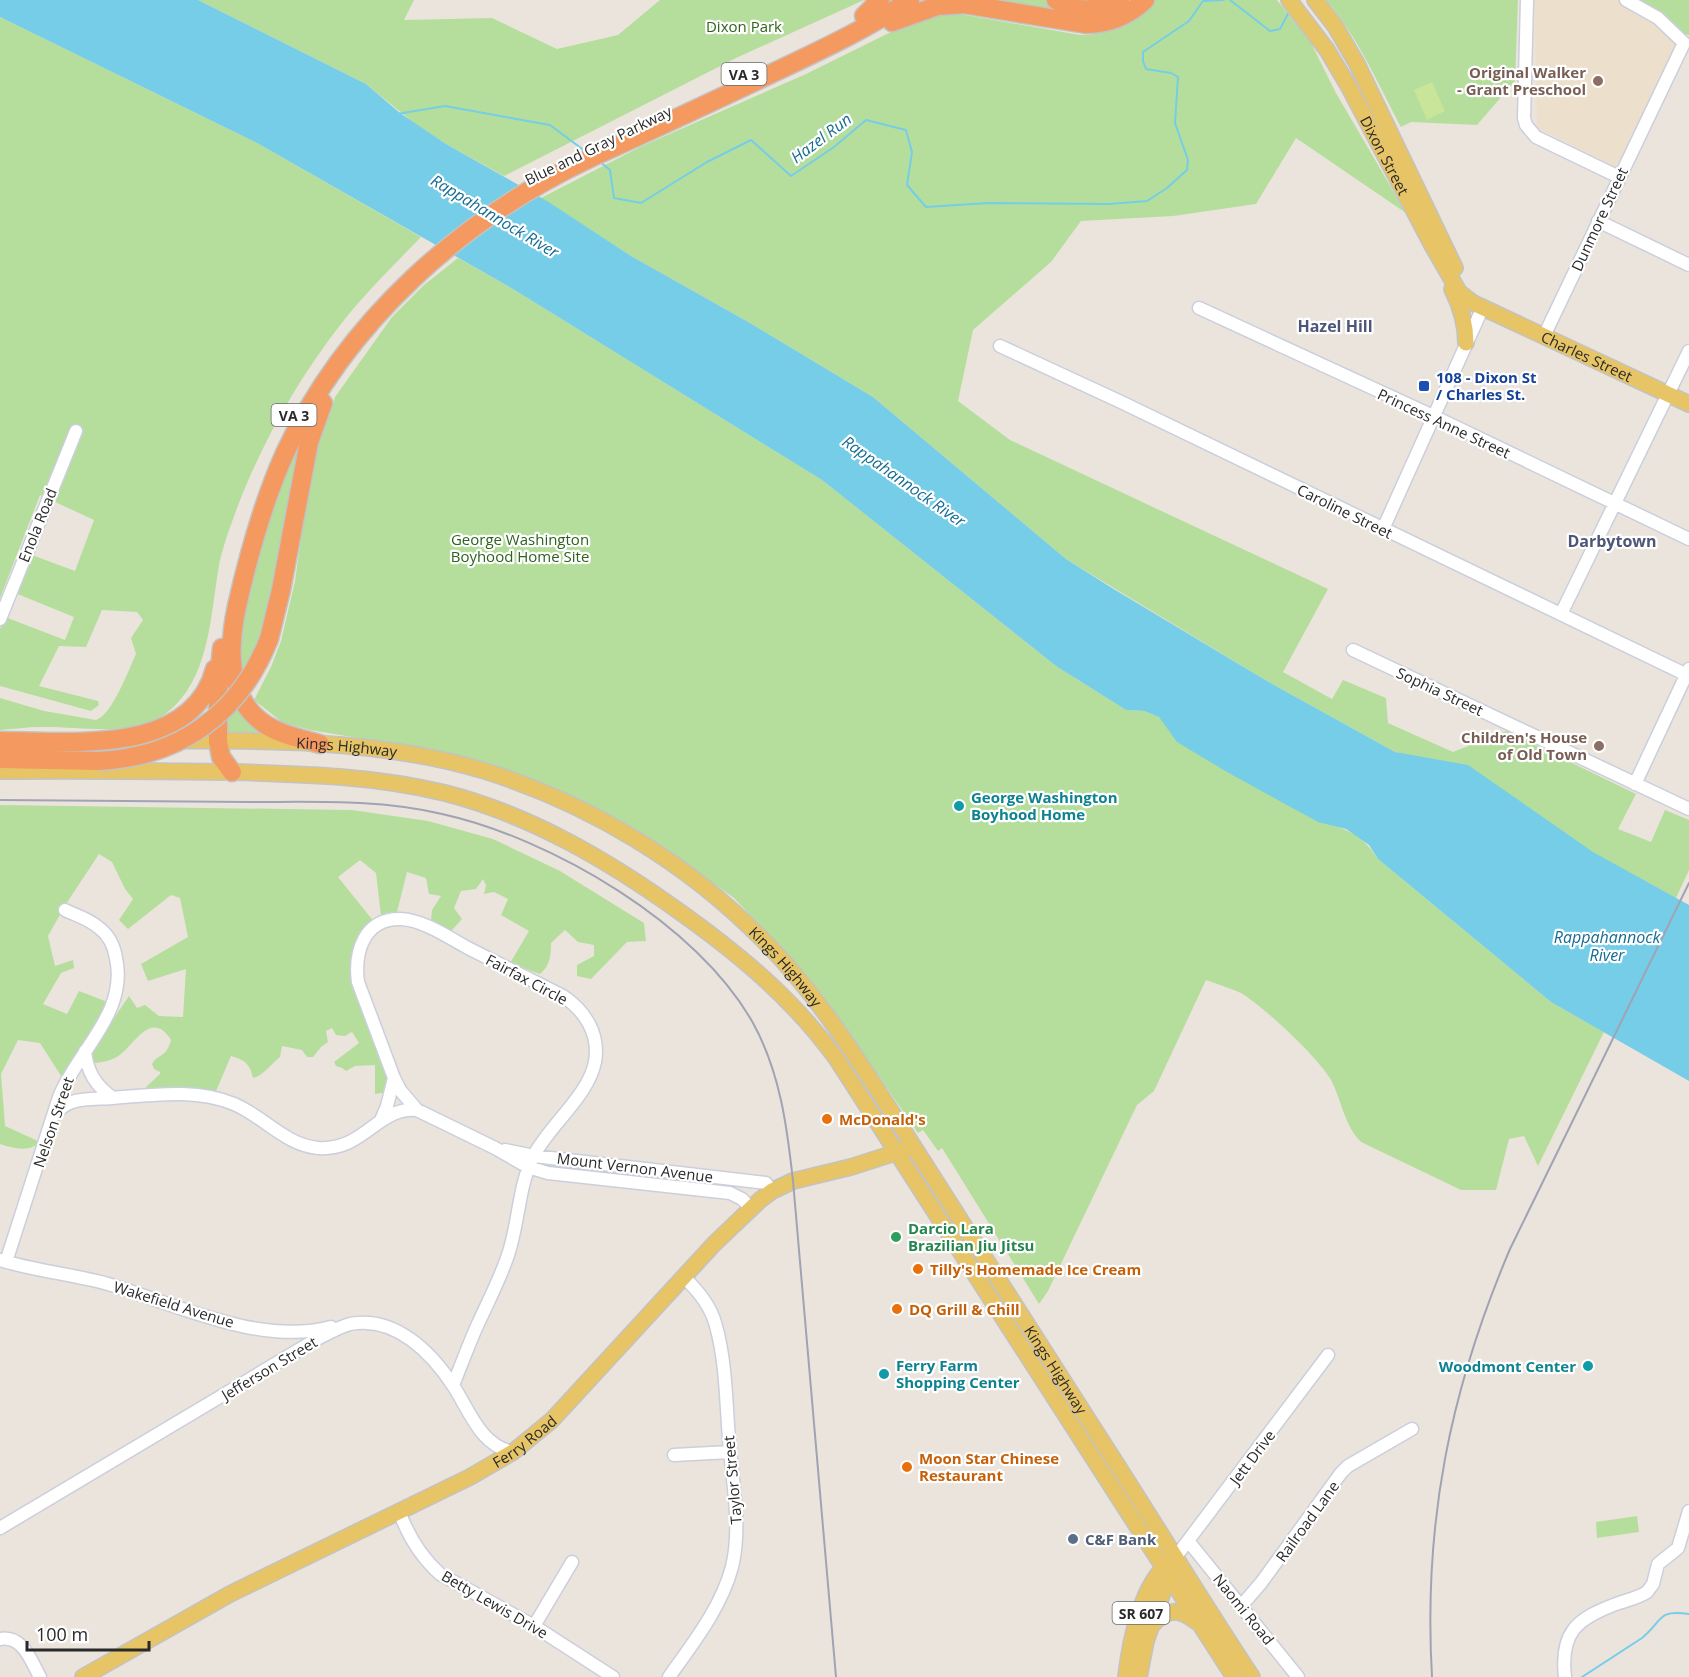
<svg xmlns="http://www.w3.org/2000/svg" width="1689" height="1677" viewBox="0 0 1689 1677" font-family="'Open Sans',sans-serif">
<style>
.education{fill:#ece0cd}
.green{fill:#b5de9c}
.pitch{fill:#c8e599}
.water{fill:#76cde7}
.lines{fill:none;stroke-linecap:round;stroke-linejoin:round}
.stream{stroke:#76cde7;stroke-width:2}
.minor-casing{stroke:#cbcfdb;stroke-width:15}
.major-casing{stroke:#c3c3c3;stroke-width:18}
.highway-casing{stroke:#c3c3c3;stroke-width:21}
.minor{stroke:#fff;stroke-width:12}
.major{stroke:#e7c465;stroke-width:15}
.highway{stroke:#f4995f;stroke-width:18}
.rail{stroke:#a0a3b3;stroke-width:2}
.highway-bridge-casing{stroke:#c3c3c3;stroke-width:21;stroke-linecap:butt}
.highway-bridge{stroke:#f4995f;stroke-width:18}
.education-dot{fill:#8d6e63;stroke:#fff;stroke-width:2}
.transit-dot{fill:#1a4fb4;stroke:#fff;stroke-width:2}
.culture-dot{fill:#0f9aa8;stroke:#fff;stroke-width:2}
.food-dot{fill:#e8710a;stroke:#fff;stroke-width:2}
.leisure-dot{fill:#2e9e5b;stroke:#fff;stroke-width:2}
.service-dot{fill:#5c6f8a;stroke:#fff;stroke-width:2}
.labels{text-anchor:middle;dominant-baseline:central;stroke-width:4.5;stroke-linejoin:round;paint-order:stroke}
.shield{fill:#fff;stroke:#6a6a6a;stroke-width:1.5}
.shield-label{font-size:14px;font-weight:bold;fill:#2a2a2a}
.park-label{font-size:15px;fill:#2f621e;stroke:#fff}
.education-label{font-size:15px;font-weight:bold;fill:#785e54;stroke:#fff;text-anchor:end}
.street-label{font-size:15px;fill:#2a2a2a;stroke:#fff}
.transit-label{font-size:15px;font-weight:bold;fill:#164399;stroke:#fff;text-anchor:start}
.culture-label{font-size:15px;font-weight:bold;fill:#0d838f;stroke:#fff;text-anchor:start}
.food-label{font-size:15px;font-weight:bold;fill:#c56008;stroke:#fff;text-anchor:start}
.leisure-label{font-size:15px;font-weight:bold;fill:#27864d;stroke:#fff;text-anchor:start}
.service-label{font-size:15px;font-weight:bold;fill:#4e5e75;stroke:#fff;text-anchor:start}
.water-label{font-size:16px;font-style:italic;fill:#166c92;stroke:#fff}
.neighbourhood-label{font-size:16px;font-weight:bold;fill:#4d5678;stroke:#fff}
</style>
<rect width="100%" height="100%" fill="#ebe4dd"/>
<path class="education" d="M1534 0H1640L1663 13 1683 34 1616 167 1537 128Z"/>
<path class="green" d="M198 0H414L404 20 492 18 557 49 618 35 660 0H864L736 58 504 176 446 144 414 123 366 84Z
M988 0H1051L1123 5 1129 0H1136L1097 18Z
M1155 0H1277L1311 43 1336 93 1406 213 1296 138 1256 204 1173 216 1081 221 1051 262 973 330 958 401 1010 440 1328 589 1283 672 1332 699 1343 680 1386 698 1388 723 1453 752 1506 731 1636 794 1618 829 1651 842 1665 810 1689 820V870L1676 898 1419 758 1395 752 1267 681 1066 559 873 397 750 323 631 256 541 198 640 147 806 74 903 26 936 15 960 14 1080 35C1112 35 1133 23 1155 0Z
M1326 0H1518L1515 81 1477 125 1411 122 1401 127C1378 84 1358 37 1326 0Z
M1640 0H1689V35L1683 34 1663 13Z
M0 17 257 143 421 237C394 265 365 293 341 324 295 383 257 451 232 522 227 535 222 551 219 565 210 617 210 685 161 717 130 737 76 726 41 727 27 727 14 729 0 730V698L44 711 96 720C112 715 128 671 136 654L131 638 143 620 137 612 102 610 86 647 59 646 39 686 98 701 99 705 91 711 0 686V629L5 617 65 640 74 617 15 593 32 555 75 571 94 520 40 495 0 598Z
M458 258 513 289 822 480 1056 666 1126 710 1144 711 1159 717 1318 821C1346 829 1361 833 1378 859L1551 1002 1604 1032 1538 1166 1524 1136 1509 1139 1496 1190H1461L1361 1142C1344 1125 1342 1101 1331 1080 1318 1057 1264 1007 1241 993 1230 988 1217 984 1206 980L1154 1091 1137 1105 1048 1291 1039 1304 942 1148 938 1151 923 1130 918 1133 821 993 787 954 734 898 642 833 572 797 454 754 310 730 282 722 254 700 271 667 281 641 295 581 307 496 319 442 335 397 392 317 424 285Z
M309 422 264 637 241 680 238 640 268 512Z
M226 668 272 734 222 735Z
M0 805 352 810 428 821 493 839 560 871 644 923 646 941 627 942 591 979 577 976V965L594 956V945L578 942 565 930 551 943C551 955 550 966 540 974L510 963 529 931 501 915 508 899 494 892 484 894 486 885 483 879 476 889 461 891 454 908 462 919 452 930C442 929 437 928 431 920L432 910 441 896 429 894 426 878 407 872 397 912 381 916 376 873 360 860 338 877 375 923 354 980 390 1076 389 1092 375 1094V1065L355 1066 346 1071 342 1068 336 1066 334 1062 359 1043 352 1032 345 1036 336 1035 332 1028 326 1031 328 1042 321 1047 313 1057H307L302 1050 282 1046 280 1057C271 1064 263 1076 253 1078 250 1064 245 1060 231 1056L216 1091 148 1092 146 1087 160 1074V1072L154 1069 152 1064C158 1053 166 1059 171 1040 152 1010 136 1042 122 1053 114 1060 105 1062 95 1063L92 1057 93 1049 129 996 137 1008 145 1005 159 1016 183 1017 186 969 148 981 141 964 188 937 180 898 171 895 128 929 119 920 133 899 125 889 112 862 99 854 66 904 48 936 55 966 73 960 74 968 61 973 43 1004 67 1014 79 991 110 1003 92 1036 61 1076 40 1043 18 1040 1 1074 5 1126 40 1142C29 1153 13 1148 0 1144Z
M1637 1516 1639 1532 1597 1538 1596 1522Z"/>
<path class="pitch" d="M1432 82 1445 111 1427 120 1414 90Z"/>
<path class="water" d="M0 0H198L366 84 400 113 446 144 547 201 631 256 750 323 873 397 1066 559 1112 588 1267 681 1395 752 1468 765 1593 852 1689 905V1081L1551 1002 1378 859 1369 845 1346 829 1318 822 1227 772 1177 742 1159 717 1144 711 1126 710 1056 666 822 480 513 289 257 143 0 17Z"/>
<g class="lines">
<path class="stream" d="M1230 0 1270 31 1280 29 1290 10
M397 114 445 106 550 125 585 151
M599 161 610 170 614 198 641 203 707 162 751 140 791 176 834 147 866 120 906 130 912 152 907 185 926 207 988 203 1109 204 1147 201 1167 188 1187 170 1188 160 1175 123 1178 77 1171 73 1146 69 1143 61V52L1189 21 1203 1 1224 0
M1582 1677 1642 1638C1663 1621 1657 1609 1689 1614"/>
<defs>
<path id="minor" d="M1527 0 1524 118 1526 125 1536 137 1619 177
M1598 221 1689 265
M1199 308 1433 416 1689 539
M1544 336 1684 43 1658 18 1626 0
M1000 346 1121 402 1689 676
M1383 529 1483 307
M1561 614 1689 351
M0 619 76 431
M1353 650 1689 809
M1635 784 1689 669
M85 1051C87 1072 96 1086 113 1098
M417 1110 400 1090 394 1078 358 982C354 952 364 918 401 919 423 920 448 937 468 948 500 964 531 980 563 996 585 1011 600 1034 595 1062 588 1097 549 1125 533 1157 518 1188 519 1223 508 1255 500 1279 488 1302 477 1326 468 1346 461 1366 453 1385
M54 1116C59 1109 64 1105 72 1102 84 1098 99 1099 112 1098 152 1095 196 1088 234 1104 263 1116 285 1145 318 1148 365 1151 376 1107 417 1110L495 1148 528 1167 548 1173 730 1193 742 1199 751 1208
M381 1120 387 1106 394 1078
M505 1150 534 1156 766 1183 772 1191
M0 1260C35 1271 72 1274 108 1284 175 1304 260 1346 331 1327
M6 1262 59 1097C78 1050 128 1013 116 958 114 945 109 935 98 927 89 919 75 915 65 910
M674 1455 730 1452
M399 1511C408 1536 420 1556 440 1574L534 1626 613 1677
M0 1528 317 1339C327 1334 339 1327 350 1324 395 1315 432 1353 454 1387 470 1412 481 1446 513 1452
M1189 1542 1298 1677
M1175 1558 1328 1355
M1242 1605 1261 1583 1341 1473 1348 1466 1412 1429
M534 1626 572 1562
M0 1639C23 1635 31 1661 40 1677
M669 1677C693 1643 721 1608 732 1567 742 1526 732 1481 729 1439 726 1402 726 1362 716 1326 711 1306 698 1291 684 1277
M1565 1677C1560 1633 1576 1619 1616 1604 1627 1600 1638 1598 1647 1592L1653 1584 1658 1564 1678 1548 1689 1511"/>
<g id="major">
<path id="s1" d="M1289 0 1327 50 1349 87 1432 245 1459 292 1473 303 1689 404"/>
<path d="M1315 0 1335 26 1357 64 1455 268"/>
<path d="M1452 289C1461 307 1466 323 1466 343"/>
<path id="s2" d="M133 741C249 740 373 737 485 771 590 804 688 863 765 942 817 994 856 1057 896 1119 931 1174 967 1230 1002 1285 1041 1347 1082 1409 1121 1471 1165 1540 1207 1609 1252 1677"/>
<path d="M0 771C78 770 155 771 233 772 304 774 375 776 445 793 531 815 609 861 680 912 739 954 793 999 836 1058L1234 1677"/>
<path d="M1152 1625C1168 1608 1178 1608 1197 1622"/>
<path id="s3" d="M83 1677 230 1594 470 1477 513 1452 552 1420 714 1244 760 1200 772 1191 793 1181 851 1167 907 1149"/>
<path d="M1126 1677C1130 1642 1141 1584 1170 1562"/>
<path d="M1139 1677 1146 1641 1171 1569"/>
</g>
<path id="highway" d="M1056 0C1076 14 1099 11 1120 0
M864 16 880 0
M892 22 937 6 964 4 1086 24C1110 24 1128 16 1145 0
M269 639 281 590 309 442 323 403
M222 648 218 687V741L221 757 232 772
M0 741C69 741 192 757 215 669
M320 744C302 739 282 735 266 725 226 699 228 647 237 606 249 553 263 502 285 453 346 322 462 218 592 157 648 132 703 106 758 80 810 55 862 32 910 0
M0 759 98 761"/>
</defs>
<use href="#minor" class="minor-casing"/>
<use href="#major" class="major-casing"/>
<use href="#highway" class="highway-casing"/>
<use href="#minor" class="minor"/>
<use href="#major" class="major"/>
<use href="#highway" class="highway"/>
<path class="rail" d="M0 800C83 801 166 801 249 802 313 802 380 799 442 814 551 838 698 924 753 1023 780 1072 787 1126 793 1181L836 1677
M1432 1677C1423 1523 1450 1390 1510 1249L1689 883"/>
<defs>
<path id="highway-bridge" d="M98 761C179 757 239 715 269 639"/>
</defs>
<use href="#highway-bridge" class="highway-bridge-casing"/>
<use href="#highway-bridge" class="highway-bridge"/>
</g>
<g class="education-dot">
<circle cx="1598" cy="81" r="6"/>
<circle cx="1599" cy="746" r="6"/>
</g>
<rect class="transit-dot" x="1418" y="380" width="12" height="12" rx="3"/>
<g class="culture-dot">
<circle cx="959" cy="806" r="6"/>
<circle cx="1588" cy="1366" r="6"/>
<circle cx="884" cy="1374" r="6"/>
</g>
<g class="food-dot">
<circle cx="827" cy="1119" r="6"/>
<circle cx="918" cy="1269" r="6"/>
<circle cx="897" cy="1309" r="6"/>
<circle cx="907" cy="1467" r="6"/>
</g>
<circle class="leisure-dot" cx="896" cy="1237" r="6"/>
<circle class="service-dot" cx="1073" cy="1539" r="6"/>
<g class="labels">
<g class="shield">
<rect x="721.5" y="63" width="45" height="22" rx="4.5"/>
<rect x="271.5" y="404" width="45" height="22" rx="4.5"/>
<rect x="1112.5" y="1602" width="57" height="22" rx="4.5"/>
</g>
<g class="shield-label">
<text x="744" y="74">VA 3</text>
<text x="294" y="415">VA 3</text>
<text x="1141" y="1613">SR 607</text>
</g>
<g class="park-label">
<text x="744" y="26">Dixon Park</text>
<text x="520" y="539">George Washington<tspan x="520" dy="17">Boyhood Home Site</tspan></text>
</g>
<g class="education-label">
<text x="1586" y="72">Original Walker<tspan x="1586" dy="17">- Grant Preschool</tspan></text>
<text x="1587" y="737">Children's House<tspan x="1587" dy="17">of Old Town</tspan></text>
</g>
<g class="street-label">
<text transform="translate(598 145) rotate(-26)">Blue and Gray Parkway</text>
<text stroke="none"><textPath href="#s1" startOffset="183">Dixon Street</textPath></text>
<text transform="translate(1599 219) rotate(-65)">Dunmore Street</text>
<text stroke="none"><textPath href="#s1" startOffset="482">Charles Street</textPath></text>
<text transform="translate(1444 423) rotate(25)">Princess Anne Street</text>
<text transform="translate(1345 511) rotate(26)">Caroline Street</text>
<text transform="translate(37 525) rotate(-68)">Enola Road</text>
<text transform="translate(1440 691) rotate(25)">Sophia Street</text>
<text stroke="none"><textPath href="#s2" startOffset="214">Kings Highway</textPath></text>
<text stroke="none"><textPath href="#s2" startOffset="718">Kings Highway</textPath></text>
<text transform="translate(527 979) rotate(28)">Fairfax Circle</text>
<text transform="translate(53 1122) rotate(-71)">Nelson Street</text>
<text transform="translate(635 1167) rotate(7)">Mount Vernon Avenue</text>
<text transform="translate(174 1304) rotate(17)">Wakefield Avenue</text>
<text transform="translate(269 1368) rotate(-31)">Jefferson Street</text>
<text stroke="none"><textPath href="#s2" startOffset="1204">Kings Highway</textPath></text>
<text stroke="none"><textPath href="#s3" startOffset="501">Ferry Road</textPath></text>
<text transform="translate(1252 1457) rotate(-53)">Jett Drive</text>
<text transform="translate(732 1480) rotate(-95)">Taylor Street</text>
<text transform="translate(1307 1521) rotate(-54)">Railroad Lane</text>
<text transform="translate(495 1604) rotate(30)">Betty Lewis Drive</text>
<text transform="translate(1244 1609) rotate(51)">Naomi Road</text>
</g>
<g class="transit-label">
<text x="1436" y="377">108 - Dixon St<tspan x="1436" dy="17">/ Charles St.</tspan></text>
</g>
<g class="culture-label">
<text x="971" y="797">George Washington<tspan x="971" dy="17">Boyhood Home</tspan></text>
<text x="896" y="1365">Ferry Farm<tspan x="896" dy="17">Shopping Center</tspan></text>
<text x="1576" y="1366" text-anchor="end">Woodmont Center</text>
</g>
<g class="food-label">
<text x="839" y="1119">McDonald's</text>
<text x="930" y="1269">Tilly's Homemade Ice Cream</text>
<text x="909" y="1309">DQ Grill &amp; Chill</text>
<text x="919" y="1458">Moon Star Chinese<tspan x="919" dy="17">Restaurant</tspan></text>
</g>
<g class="leisure-label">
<text x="908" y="1228">Darcio Lara<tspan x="908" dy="17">Brazilian Jiu Jitsu</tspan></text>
</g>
<g class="service-label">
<text x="1085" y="1539">C&amp;F Bank</text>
</g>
<g class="water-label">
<text transform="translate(821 138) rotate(-37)">Hazel Run</text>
<text transform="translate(495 216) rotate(31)">Rappahannock River</text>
<text transform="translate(904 481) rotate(35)">Rappahannock River</text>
<text x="1607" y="937">Rappahannock<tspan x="1607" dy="18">River</tspan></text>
</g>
<g class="neighbourhood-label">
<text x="1335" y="326">Hazel Hill</text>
<text x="1612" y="541">Darbytown</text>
</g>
</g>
<path d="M27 1641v9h122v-9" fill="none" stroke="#2a2a2a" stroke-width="3"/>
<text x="36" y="1641" font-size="18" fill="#2a2a2a" stroke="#ffffff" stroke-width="4.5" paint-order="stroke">100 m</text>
</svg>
